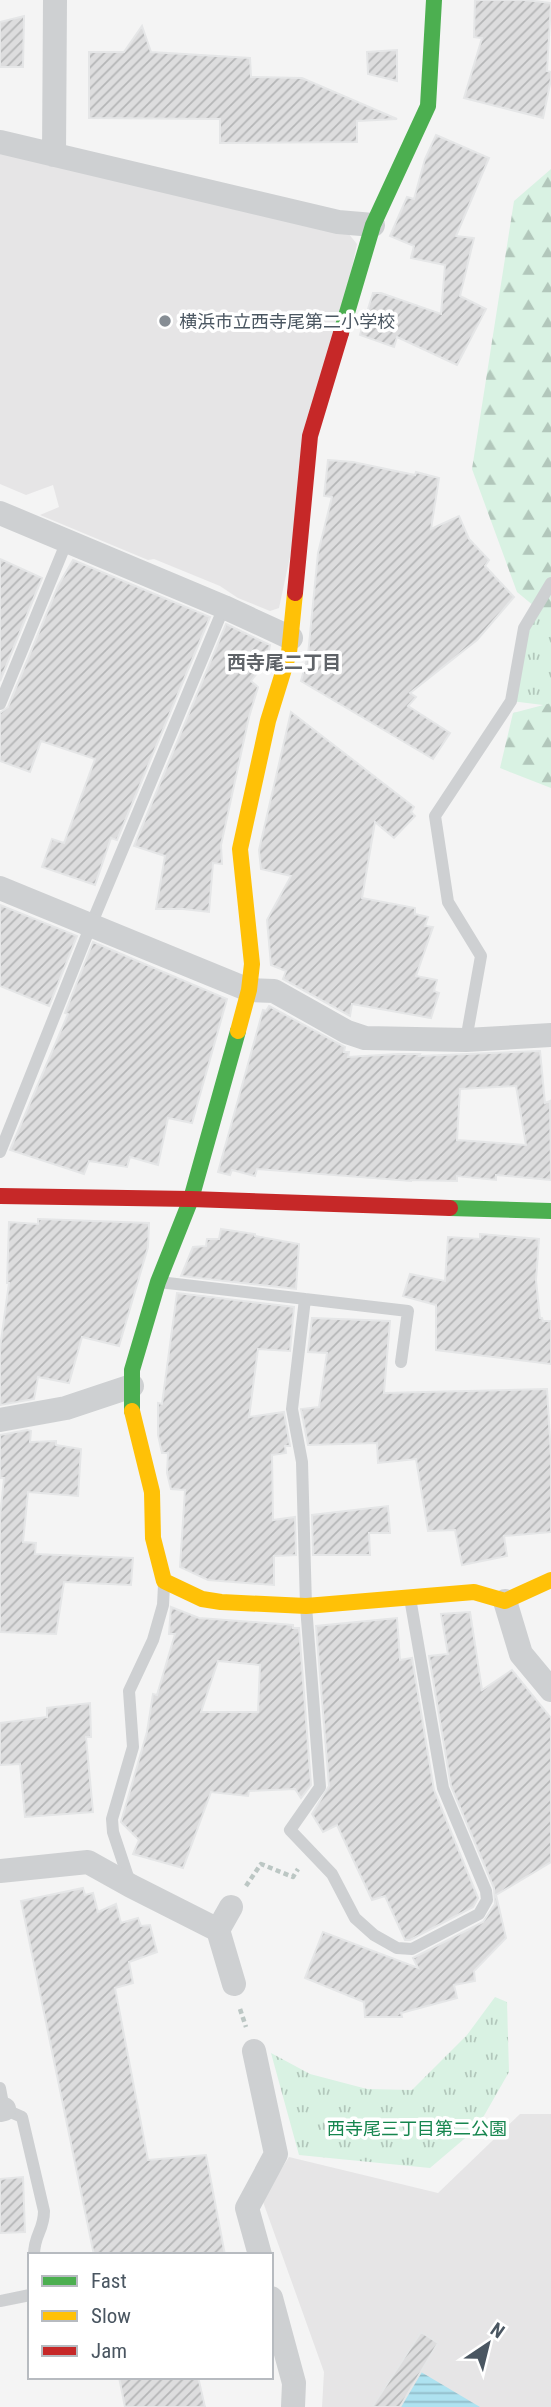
<svg xmlns="http://www.w3.org/2000/svg" width="551" height="2407" viewBox="0 0 551 2407" font-family="'Roboto Condensed','Noto Sans JP',sans-serif">
<style>
.education{fill:#e6e5e6}
.grass{fill:url(#grass-tufts)}
.forest{fill:url(#forest-firs)}
.water{fill:url(#water-rules)}
.building{fill:url(#building-hatch);stroke:#e5e6e7;stroke-width:2;fill-rule:evenodd}
.lines{fill:none;stroke-linecap:round;stroke-linejoin:round}
.path{stroke:#bcc7c4;stroke-width:4.5;stroke-dasharray:5 3.5;stroke-linecap:butt}
.lane{stroke:#ced0d2;stroke-width:12}
.street{stroke:#ced0d2;stroke-width:24}
.fast{stroke:#4caf50;stroke-width:16}
.slow{stroke:#ffc107;stroke-width:16}
.jam{stroke:#c62828;stroke-width:16}
.poi-dot{fill:#868d94;stroke:#fff;stroke-width:2.5}
.labels{text-anchor:middle;dominant-baseline:central;stroke-width:7;stroke-linejoin:round;paint-order:stroke}
.poi-label{font-size:18px;fill:#4a5661;stroke:#fff;text-anchor:start}
.park-label{font-size:18px;fill:#17864f;stroke:#fff}
.neighbourhood-label{font-size:19px;font-weight:bold;fill:#5f6368;stroke:#fff}
</style>
<defs>
<pattern id="grass-tufts" width="24" height="20" patternUnits="userSpaceOnUse" patternTransform="scale(1.75)"><rect width="24" height="20" fill="#d9f2e3"/><path d="M3 7l-1-3M5 7V3M7 7l1-3M15 17l-1-3M17 17v-4M19 17l1-3" fill="none" stroke="#b2c7bb"/></pattern>
<pattern id="forest-firs" width="22" height="20" patternUnits="userSpaceOnUse" patternTransform="scale(1.75)"><rect width="22" height="20" fill="#d9f2e3"/><path d="M5 1l3.5 6h-7zM16 11l3.5 6h-7z" fill="#b2c7bb"/></pattern>
<pattern id="water-rules" width="6" height="5" patternUnits="userSpaceOnUse" patternTransform="scale(1.75)"><rect width="6" height="5" fill="#aee2f0"/><path d="M0 2.5h6" fill="none" stroke="#90bac6"/></pattern>
<pattern id="building-hatch" width="6" height="6" patternUnits="userSpaceOnUse" patternTransform="scale(1.75)"><rect width="6" height="6" fill="#ddddde"/><path d="M-1 1l2-2M0 6l6-6M5 7l2-2" fill="none" stroke="#b5b6b7"/></pattern>
</defs>
<rect width="100%" height="100%" fill="#f4f4f4"/>
<path class="education" d="M0 151 348 233 357 244 279 608 270 611 238 598 220 586 154 559 148 560 40 515 59 507 53 485 26 495 0 484Z
M520 2114H551V2407H322L324 2372 262 2199 289 2157 438 2193Z"/>
<path class="grass" d="M551 583V706L511 701 524 628Z
M495 1997 507 2002 509 2072 477 2128 430 2168 299 2155 271 2053 310 2074 367 2089 412 2090 467 2035Z"/>
<path class="forest" d="M551 169V620L517 592 472 469 514 201Z
M551 703V788L500 768 513 713Z"/>
<path class="water" d="M421 2372 480 2407H400Z"/>
<path class="building" d="M475 0H525L551 3 547 71 551 72V79L543 118 464 98 482 38 474 37Z
M24 16 23 67H0V22Z
M142 26 151 52 250 58 251 77 302 78 397 119 357 121V142L220 143V119L89 118V52H124Z
M397 50V81L368 74 367 52Z
M436 135 489 158 456 236 474 238 460 296 486 309 457 365 397 337 394 347 360 335 373 293H381L441 314 445 265 411 258 414 246 390 236 407 197 414 199 425 159Z
M328 460 353 462 415 475 416 472 439 478 431 529 459 516 469 539 489 560 485 566 514 597 477 640 410 693 416 697 408 706 450 733 433 759 301 681 308 655 318 553 332 497 324 496Z
M0 559 42 578 0 681Z
M73 560 210 617 117 840 111 838 95 885 42 867 52 839 64 843 95 759 41 741 30 772 0 761V713L8 707 58 586Z
M226 624 270 645 267 660 251 681 258 687 249 717 221 845 222 864 213 863 209 912 183 909H156L165 856 134 846Z
M291 712 414 807 411 812 415 816 394 838 375 822 362 898 415 908V914L428 917 425 926 433 927 416 976 437 980 434 991 439 993 431 1018 352 1004 350 1016 283 979 286 971 271 965 267 920 291 876 261 869 259 850Z
M0 905 77 936 49 1006 0 986Z
M93 942 227 999 192 1123 168 1118 158 1165 130 1157 127 1167 89 1161 84 1174 10 1150 68 1014 65 1013Z
M269 1006 345 1047 344 1052H349L348 1057 398 1054H420L419 1056 540 1051 545 1103 550 1101 551 1180 496 1175V1180L457 1176V1181L411 1180V1181L257 1169 255 1176 232 1170 230 1175 218 1172 263 1010 266 1011ZM516 1086 526 1145 457 1140 460 1089Z
M38 1219 149 1223 148 1247 119 1346 82 1337 69 1383 38 1377 34 1399 0 1405V1348L9 1283H7L9 1222 38 1224Z
M221 1229 255 1234V1236L299 1244 296 1289 181 1276 193 1247 206 1246 207 1239H219Z
M480 1234 539 1239 536 1280 540 1318H542L543 1321H551V1364L436 1350V1305L403 1296 410 1274 445 1281 448 1237 480 1239Z
M177 1293 294 1307 290 1351 258 1349 249 1417 284 1412 290 1446H285L286 1453 272 1455 273 1520 295 1517 296 1555 274 1556V1585L208 1580 180 1567 185 1490 171 1489 167 1473 168 1453H162L158 1435V1403L162 1404Z
M312 1318 390 1321 384 1393 547 1389 551 1457V1532L504 1536 507 1556 462 1565 455 1530 428 1531 416 1459 378 1463 377 1443 308 1445 301 1409 319 1407 327 1353 308 1352Z
M27 1430 31 1431 30 1442 56 1441V1445L81 1449 78 1496 28 1492 23 1542 36 1543 35 1554 133 1558 131 1585 64 1582 56 1634 0 1632V1517L4 1478H0V1435Z
M388 1506 390 1533H369L370 1555H313L312 1515Z
M171 1607 199 1618 293 1625V1628H299L311 1785 301 1798 295 1789 249 1791 248 1796 211 1792 183 1868 133 1854 139 1840 121 1822 147 1732 153 1694 157 1695 175 1634H169ZM218 1661 260 1665 258 1712H201Z
M470 1612 482 1690 512 1670 551 1718V1862L496 1895 506 1938 474 1971 475 1981 454 1985 457 1998 401 2013 402 2017H365L364 2002 305 1978 323 1932 418 1968 413 1958 483 1922 495 1904 494 1888 451 1786 429 1656 448 1654 441 1614Z
M397 1618 400 1660 412 1658 434 1790 478 1898 473 1907 410 1940H405L385 1896 372 1900 337 1825 323 1832 312 1814 329 1786 316 1626Z
M90 1703 91 1737H86L93 1812 25 1817 20 1764 0 1765V1723L47 1717V1708Z
M83 1888 85 1895 93 1893 98 1912 116 1904 121 1923 138 1918 141 1926 150 1925 157 1952 129 1962 133 1983 115 1988 148 2160 206 2155 225 2255H94L21 1901Z
M23 2177 25 2232 0 2233V2179Z
M421 2332 438 2343 400 2407H372Z
M119 2377H198L205 2407H125Z"/>
<g class="lines">
<path class="path" d="M246 1886 261 1864 293 1877 298 1869
M240 2009 246 2027"/>
<path class="lane" d="M0 704 67 541
M466 1040 481 956 448 902 435 816 511 701 524 628 551 583
M0 1152 91 925 224 607
M159 1282 408 1311 401 1362
M305 1299 292 1409 302 1462 306 1606 320 1787 290 1830 332 1874 355 1918 374 1935 397 1948 412 1949 479 1914 487 1900 486 1891 443 1788 410 1598
M130 1883 113 1832 112 1819 133 1747 129 1691 153 1640 163 1605 164 1585
M0 2088 4 2109 22 2117 44 2211C44 2231 34 2234 34 2255
M0 2301 30 2295"/>
<path class="street" d="M0 142 338 222 373 225
M54 155 55 0
M0 513 224 607 291 638
M0 888 249 990 274 991 347 1032 365 1038 466 1040 551 1035
M0 1420 66 1408 132 1386
M505 1601 521 1654 551 1690
M0 1871 88 1862 131 1886 218 1930 234 1984
M218 1930 231 1907
M254 2051 276 2154 247 2208 260 2255
M0 2110 4 2109
M271 2298 294 2383 293 2407"/>
<path class="fast" d="M341 333 373 225 428 106 434 0
M450 1208 551 1211
M132 1411V1370L158 1282 191 1199 238 1031"/>
<path class="slow" d="M238 1031 249 990 252 964 240 849 268 721 289 653 295 593
M132 1411 152 1492 153 1538 164 1581 202 1599 221 1602 306 1606 474 1592 505 1601 551 1580"/>
<path class="jam" d="M295 593 310 436 341 333
M0 1196 191 1199 450 1208"/>
</g>
<circle class="poi-dot" cx="165" cy="321" r="7"/>
<g class="labels">
<g class="poi-label">
<text x="179" y="321">横浜市立西寺尾第二小学校</text>
</g>
<g class="park-label">
<text x="417" y="2128">西寺尾三丁目第二公園</text>
</g>
<g class="neighbourhood-label">
<text x="284" y="662">西寺尾二丁目</text>
</g>
</g>
<rect x="28" y="2253" width="245" height="126" fill="#ffffff" stroke="#b7bbc0" stroke-width="2"/>
<rect x="42" y="2276" width="35" height="10" fill="#4caf50" stroke="#b7bbc0" stroke-width="2"/>
<text x="91" y="2288" font-size="21" fill="#4a5661">Fast</text>
<rect x="42" y="2311" width="35" height="10" fill="#ffc107" stroke="#b7bbc0" stroke-width="2"/>
<text x="91" y="2323" font-size="21" fill="#4a5661">Slow</text>
<rect x="42" y="2346" width="35" height="10" fill="#c62828" stroke="#b7bbc0" stroke-width="2"/>
<text x="91" y="2358" font-size="21" fill="#4a5661">Jam</text>
<g transform="translate(488 2344) rotate(35)" stroke="#ffffff" stroke-width="5" paint-order="stroke">
<path d="M0-5L12 26L0 18L-12 26Z" fill="#4a5661"/>
<text y="-10" font-size="19" font-weight="bold" text-anchor="middle" fill="#4a5661">N</text>
</g>
</svg>
